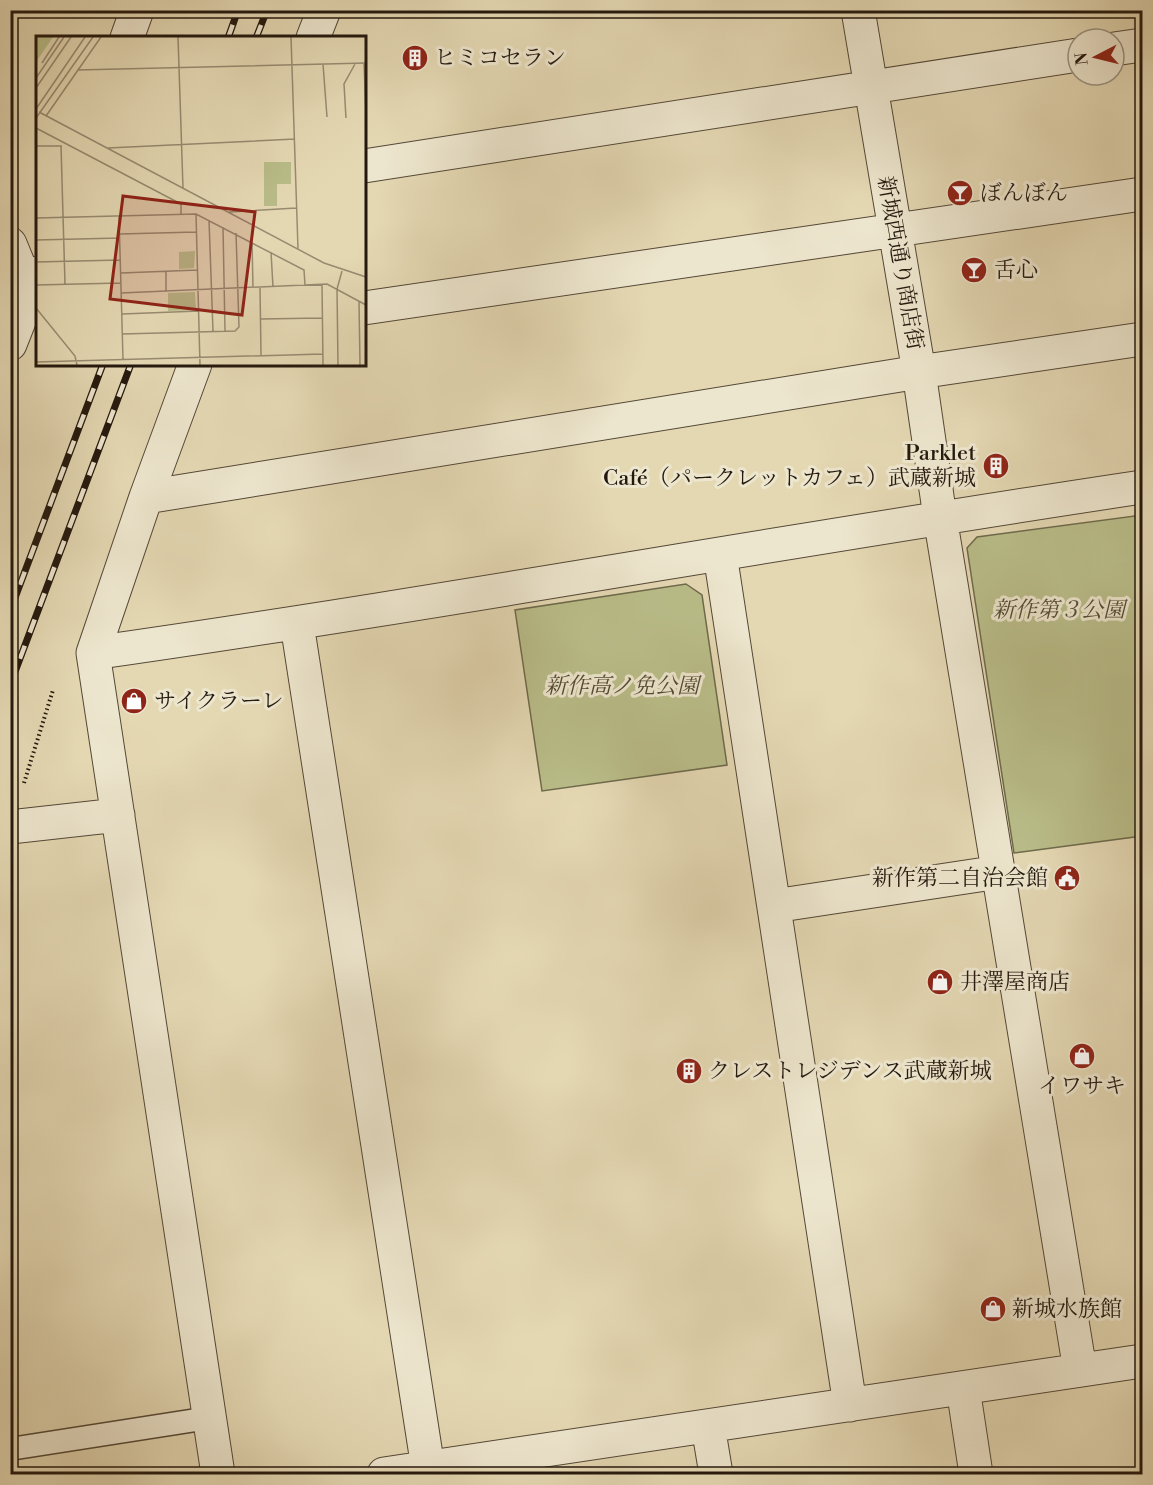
<svg xmlns="http://www.w3.org/2000/svg" width="1153" height="1485" viewBox="0 0 1153 1485" font-family="'Libre Bodoni','Noto Serif JP',serif">
<style>
.green{fill:#b9bd89;stroke:#6e6a4c;stroke-width:1.5}
.lines{fill:none;stroke-linecap:round;stroke-linejoin:round}
.service-casing{stroke:#544837;stroke-width:25}
.minor-casing{stroke:#544837;stroke-width:35}
.tertiary-casing{stroke:#544837;stroke-width:35}
.path{stroke:#24180e;stroke-width:4;stroke-dasharray:1.5 3;stroke-linecap:butt}
.service{stroke:#ede6ce;stroke-width:22}
.minor{stroke:#ede6ce;stroke-width:33}
.tertiary{stroke:#ede6ce;stroke-width:33}
.rail-casing{stroke:#24180e;stroke-width:7}
.rail{stroke:#ede6ce;stroke-width:4.5;stroke-dasharray:14;stroke-linecap:butt}
.labels{text-anchor:middle;dominant-baseline:central;stroke-width:6;stroke-linejoin:round;paint-order:stroke}
.poi-label{font-size:22px;fill:#24180e;stroke:#ede6ce;text-anchor:start}
.street-label{font-size:22px;fill:#24180e;stroke:#ede6ce}
.park-label{font-size:22px;font-style:italic;fill:#514a33;stroke:#ede6ce}
.inset-road{fill:none;stroke:#978b71;stroke-width:1.5}
.view{fill:#8f2418;fill-opacity:0.15;stroke:#8f2418;stroke-width:3}
.inset-edge{fill:none;stroke:#24180e;stroke-width:3}
</style>
<rect width="100%" height="100%" fill="#e4d8b3"/>
<filter id="stains"><feTurbulence type="fractalNoise" baseFrequency=".00333" numOctaves="4"/><feColorMatrix values="0 0 0 0 .2 0 0 0 0 .09 0 0 0 0 .02 0 0 0 .5 -.17"/></filter>
<radialGradient id="worn" r=".72"><stop offset=".6" stop-color="#630" stop-opacity="0"/><stop offset="1" stop-color="#630" stop-opacity=".3"/></radialGradient>
<path class="green" d="M1142 515V836L1014 853 967 548 977 537Z
M686 584 702 595 727 765 542 791 515 610Z"/>
<g class="lines">
<defs>
<path id="service" d="M10 1449 209 1418"/>
<path id="minor" d="M858 10 919 372 940 517 1080 1370
M313 38 324 10
M1114 49 1142 45
M364 166 1078 55
M10 244 30 293
M364 308 1142 194
M195 364 146 497 93 653 218 1474
M146 497 919 372 1142 339
M720 554 850 1405
M297 624 428 1468
M93 653C444 603 792 539 1142 487
M10 827 118 815
M774 906 999 872
M963 1388 976 1474
M708 1426 716 1474
M384 1474 1142 1361"/>
<path id="tertiary" d="M127 38 137 10
M10 344 38 273"/>
</defs>
<use href="#service" class="service-casing"/>
<use href="#minor" class="minor-casing"/>
<use href="#tertiary" class="tertiary-casing"/>
<path class="path" d="M181 36 183 38
M24 783 53 690"/>
<use href="#service" class="service"/>
<use href="#minor" class="minor"/>
<use href="#tertiary" class="tertiary"/>
<defs>
<path id="rail" d="M228 38 238 10
M256 38 267 10
M10 611 103 364
M10 685 131 364"/>
</defs>
<use href="#rail" class="rail-casing"/>
<use href="#rail" class="rail"/>
</g>
<defs>
<symbol id="building-disc" viewBox="-11 -11 22 22"><circle r="9.5" fill="#8f2418" stroke="#ede6ce"/><path d="M-4-6H4V6H1V3H-1V6H-4ZM-2.5-4.3h1.7v1.8h-1.7ZM.8-4.3h1.7v1.8H.8ZM-2.5-1h1.7V.8h-1.7ZM.8-1h1.7V.8H.8Z" fill="#fff"/></symbol>
<symbol id="bar-disc" viewBox="-11 -11 22 22"><circle r="9.5" fill="#8f2418" stroke="#ede6ce"/><path d="M-6-5H6L.8 .8V4.5H3.5V6h-7V4.5H-.8V.8Z" fill="#fff"/></symbol>
<symbol id="shop-disc" viewBox="-11 -11 22 22"><circle r="9.5" fill="#8f2418" stroke="#ede6ce"/><path d="M-5-2.5h2.3a2.7 3.5 0 0 1 5.4 0H5L5.5 6h-11ZM-1.5-2.5h3a1.5 2.3 0 0 0-3 0Z" fill="#fff"/></symbol>
<symbol id="civic-disc" viewBox="-11 -11 22 22"><circle r="9.5" fill="#8f2418" stroke="#ede6ce"/><path d="M-.6-6.5H3V-4.5H.6V-3L4-1V1h2V6H-6V1h2V-1L-.6-3ZM-1.2 2.5V6h2.4V2.5Z" fill="#fff"/></symbol>
</defs>
<g fill-rule="evenodd">
<use href="#building-disc" x="400" y="43" width="30" height="30"/>
<use href="#bar-disc" x="945" y="178" width="30" height="30"/>
<use href="#bar-disc" x="959" y="255" width="30" height="30"/>
<use href="#building-disc" x="981" y="451" width="30" height="30"/>
<use href="#shop-disc" x="119" y="686" width="30" height="30"/>
<use href="#civic-disc" x="1052" y="863" width="30" height="30"/>
<use href="#shop-disc" x="925" y="967" width="30" height="30"/>
<use href="#shop-disc" x="1067" y="1041" width="30" height="30"/>
<use href="#building-disc" x="674" y="1056" width="30" height="30"/>
<use href="#shop-disc" x="978" y="1294" width="30" height="30"/>
</g>
<g class="labels">
<g class="poi-label">
<text x="434" y="58">ヒミコセラン</text>
<text x="980" y="193">ぼんぼん</text>
<text x="994" y="270">舌心</text>
<text x="976" y="453" text-anchor="end">Parklet<tspan x="976" dy="25">Café（パークレットカフェ）武蔵新城</tspan></text>
<text x="154" y="701">サイクラーレ</text>
<text x="1048" y="878" text-anchor="end">新作第二自治会館</text>
<text x="960" y="982">井澤屋商店</text>
<text x="708" y="1071">クレストレジデンス武蔵新城</text>
<text x="1082" y="1086" text-anchor="middle">イワサキ</text>
<text x="1012" y="1309">新城水族館</text>
</g>
<g class="street-label">
<text transform="translate(900 263) rotate(80)">新城西通り商店街</text>
</g>
<g class="park-label">
<text x="1059" y="610">新作第３公園</text>
<text x="622" y="686">新作高ノ免公園</text>
</g>
</g>
<g transform="translate(36 36)">
<rect width="330" height="330" fill="#e4d8b3"/>
<path d="M0 1H17L0 26ZM228 126H255V148H241V170H228ZM159 215 158 232 143 233V216ZM159 256 160 274 132 275V257Z" fill="#b9bd89"/>
<path class="inset-road" d="M142 1 147 152M255 1 262 213M6 27 23 1M328 27 330 78M287 28 291 81M41 34 330 27M0 42 28 1M0 52 35 1M0 73 49 1M3 76 288 227 330 241M10 80 65 1M0 82 57 1M310 82 308 48 319 28M0 92 145 168V178M0 110H26M25 110 29 248M72 112 259 103M193 176 260 172M160 178 164 329M83 180 87 323M0 182 160 178 268 234 269 249M173 184 177 295M187 191 189 295M84 198 160 196M0 204 84 202M216 206 217 252M235 216 237 251M0 226 84 224M130 235V256M85 237 162 234M286 248 287 329M0 249 85 247M224 252 225 319M85 257 291 248 330 269M323 265 324 329M0 272 39 320 41 329M86 278 163 275M225 283 286 282M86 298 199 295 203 291 200 197M0 326 287 318M302 329 301 253 306 235"/>
<path class="view" d="M87 160 219 176 206 279 74 263Z"/>
<rect width="330" height="330" class="inset-edge"/>
</g>
<rect width="1153" height="1485" fill="none" stroke="#e4d8b3" stroke-width="36"/>
<rect x="12" y="12" width="1129" height="1461" fill="none" stroke="#24180e" stroke-width="3"/>
<rect x="18" y="18" width="1117" height="1449" fill="none" stroke="#24180e" stroke-width="1.5"/>
<g transform="translate(1096 57) rotate(263)"><circle r="28" fill="#ede6ce" stroke="#9d9481" stroke-width="1.5"/>
<path d="M0-4.5L10 22L0 15L-10 22Z" fill="#8f2418"/>
<text y="-9" font-size="16" font-weight="bold" text-anchor="middle" fill="#24180e">N</text>
</g>
<rect width="100%" height="100%" filter="url(#stains)"/>
<rect width="100%" height="100%" fill="url(#worn)"/>
</svg>
